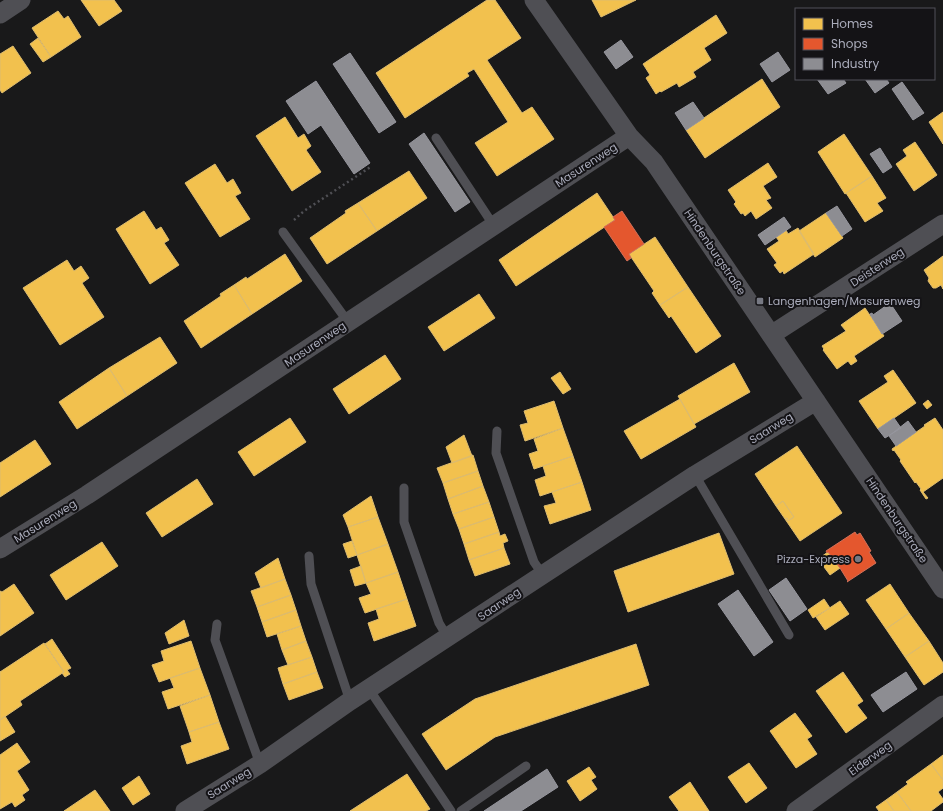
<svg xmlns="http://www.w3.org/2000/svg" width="943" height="811" viewBox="0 0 943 811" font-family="Poppins,sans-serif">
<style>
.homes{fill:#f2c14e;stroke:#dcbb6f}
.shops{fill:#e4572e;stroke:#d37058}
.industry{fill:#8d8d92;stroke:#96969e}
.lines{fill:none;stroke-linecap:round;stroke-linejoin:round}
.path{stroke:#505055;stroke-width:2.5;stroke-dasharray:2 3;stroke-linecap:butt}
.service{stroke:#4f4f54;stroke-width:9}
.minor{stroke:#4f4f54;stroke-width:19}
.poi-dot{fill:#777983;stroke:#141316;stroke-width:1.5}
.labels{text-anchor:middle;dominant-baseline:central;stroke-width:4;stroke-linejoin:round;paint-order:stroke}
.street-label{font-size:11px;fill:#aaacbb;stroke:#141316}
.poi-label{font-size:11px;fill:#aaacbb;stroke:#141316;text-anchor:start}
</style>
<rect width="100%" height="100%" fill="#19191a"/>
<path class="homes" d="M81 0H114L122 11 99 26Z
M487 0H495L521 38 487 60 522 113 532 107 554 139 497 176 475 143 508 122 474 69 467 73 469 76 405 118 376 73Z
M592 0H636L601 17Z
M58 11 64 19 68 16 81 37 51 57 32 28Z
M716 15 727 33 704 48 711 60 693 72 696 77 679 87 677 83 661 92 660 91 656 94 646 78 650 75 643 64Z
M38 38 51 57 43 62 30 44Z
M13 46 31 73 2 93 0 90V54Z
M762 79 780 107 705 158 686 130Z
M943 112V144L929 122Z
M285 117 298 138 304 134 311 146 306 150 321 172 292 191 256 136Z
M844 134 872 176 845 194 818 152Z
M915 142 937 175 914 191 896 164 907 156 903 150Z
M768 163 777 177 763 186 771 198 766 200 772 208 756 219 751 211 745 216 743 213 741 214 734 204 736 202 728 190Z
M215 164 227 183 233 179 241 193 235 196 250 219 220 237 185 183Z
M409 171 427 198 377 231 358 203Z
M872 176 886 198 877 203 883 211 865 222 846 193Z
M597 193 615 220 516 286 499 260Z
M358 203 377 231 327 264 310 238 346 213 345 211Z
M144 211 156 230 161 227 169 240 164 243 179 265 150 284 116 229Z
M826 213 843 238 815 257 799 231Z
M798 228 814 254 784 274 783 271 780 273 774 265 777 263 767 249 779 241 776 237 786 230 788 234Z
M655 237 688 287 660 305 652 293 654 291 629 254Z
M285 254 302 281 252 314 234 285 246 277 247 279Z
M943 256V289L941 285 936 288H933L928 281 929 278 924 270Z
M67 260 74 271 81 266 89 278 82 283 104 317 60 345 23 288Z
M234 285 252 314 201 348 184 321 221 296 220 294Z
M688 287 721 336 696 353 671 316 669 318 660 305Z
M479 294 495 318 444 351 428 327Z
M865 308 884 336 854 356 857 361 851 365 848 361 837 369 823 350 824 349 822 346 846 331 841 325Z
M160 337 177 363 127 396 109 368Z
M385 355 401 379 349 414 333 389Z
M734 363 750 392 694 424 678 396Z
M109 368 127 396 77 429 59 402Z
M893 370 916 403 878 429 859 401 888 382 884 376Z
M560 372 571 389 563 394 551 378Z
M680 399 696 427 641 459 624 431Z
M928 400 932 405 927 409 923 404Z
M554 401 563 428 525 441 520 425 528 423 524 411Z
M290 418 306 442 254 476 238 452Z
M935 418 943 430V478L923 492 928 498 926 499 920 490 921 489 916 482 915 483 900 461 901 460 894 450 893 451 892 449 925 426 924 425Z
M563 428 573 456 534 469 529 454 538 451 534 439Z
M464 435 472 456 452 463 446 447Z
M35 440 51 464 0 497V463Z
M797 446 842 513 800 541 785 519 787 518 788 521 794 517 783 501 776 506 755 474Z
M473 455 478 471 443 483 437 468Z
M573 456 582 482 540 496 535 480 546 476 543 466Z
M478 471 483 486 448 499 443 483Z
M197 479 213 504 162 537 146 513Z
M582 482 591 510 550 524 544 506 556 503 552 492Z
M483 486 489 502 453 514 448 499Z
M371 496 378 517 348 527 343 515Z
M783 501 794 517 788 521 787 518 785 519 776 506Z
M489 502 494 517 459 529 453 514Z
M378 517 388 544 357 555 348 527Z
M494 517 499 532 464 544 459 529Z
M499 532 500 536 505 534 508 541 503 543 504 548 469 560 464 544Z
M719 533 734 574 628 612 614 571Z
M352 541 357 555 348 558 343 544Z
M102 542 118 566 66 600 50 575Z
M388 544 398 572 366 583 357 555Z
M504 548 510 564 475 576 469 560Z
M828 552 840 568 830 575 818 559Z
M278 558 285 579 261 588 255 573Z
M361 566 366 583 355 586 350 570Z
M398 572 407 599 365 613 359 598 371 594 366 583Z
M285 579 291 595 257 607 251 591Z
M14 584 34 613 0 636V591L2 592Z
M890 584 909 613 886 629 866 600Z
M291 595 296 610 262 622 257 607Z
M407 599 416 626 374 641 368 623 379 619 376 609Z
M824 599 830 608 813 618 808 610Z
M840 601 849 614 825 630 816 617Z
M296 610 301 626 267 637 262 622Z
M909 613 929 641 905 657 886 629Z
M184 620 189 636 169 644 165 633Z
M301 626 306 641 282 650 277 634Z
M52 639 71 668 67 670 70 674 65 677 62 673 64 672 45 644Z
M191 641 200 668 159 682 152 665 164 661 161 651Z
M306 641 312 657 288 665 282 650Z
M929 641 943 663V672L924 685 905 657Z
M44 643 64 672 20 701 22 705 0 720V671V672Z
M636 644 649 685 495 737 446 770 422 734 475 699Z
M312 657 317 672 283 684 278 668Z
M200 668 210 695 168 709 162 692 174 688 170 678Z
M317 672 323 688 289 700 283 684Z
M843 672 863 701 857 705 867 718 846 733 816 691Z
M210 695 219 722 189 732 180 706Z
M795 713 812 736 807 739 817 754 796 768 770 731Z
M5 716 15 732 0 741V720Z
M219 722 229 749 187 764 181 746 192 742 189 732Z
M17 743 30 762 17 771 29 790 22 795 25 800 15 807 12 802 0 809V755Z
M943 755V780L931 764Z
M749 763 767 788 746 803 728 777Z
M931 764 943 780V788L938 792 943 799V802L931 811H911L897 792 908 784 906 782Z
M589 767 596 777 591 780 597 789 580 801 567 781Z
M407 774 430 809 426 811H350Z
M139 776 150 794 133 805 122 788Z
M690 782 709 811H679L669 797Z
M95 790 110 811H64Z
M897 792 911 811H894L886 800Z
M886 800 894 811H879L876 807Z"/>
<path class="shops" d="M622 211 644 244 629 254 631 258 627 261 604 227 615 220 613 217Z
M855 532 857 535 860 533 871 551 869 552 876 563 847 582 848 581 840 568 828 552 827 553 826 551Z"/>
<path class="industry" d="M621 40 633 57 616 69 604 52Z
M778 52 790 70 772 82 760 64Z
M350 53 396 122 379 133 333 64Z
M817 79H843L846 83 828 94Z
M865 79H886L889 83 875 93Z
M316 81 370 163 354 174 321 125 308 134 286 101Z
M902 82 924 113 913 120 892 89Z
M693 102 704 118 686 130 675 113Z
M424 133 470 202 455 212 409 144Z
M880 148 892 167 883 173 870 154Z
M837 206 852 229 842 236 826 213Z
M784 217 791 227 765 245 758 235Z
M890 303 902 321 882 334 870 314 872 313 873 315Z
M894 418 901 428 885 438 878 429Z
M908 421 916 432 896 446 889 436Z
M786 578 807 609 790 621 769 590Z
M738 590 773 642 754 656 718 604Z
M906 672 917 689 883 712 871 695Z
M547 769 558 787 521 811H484Z"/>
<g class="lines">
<path class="path" d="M294 220 304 211 372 166"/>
<path class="service" d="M436 138 494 226
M283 232 348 322
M497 431 496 453 534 562 543 575
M695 475 789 635
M404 488V522L439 623 448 638
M309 556 311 584 350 701
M217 624 215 640 260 764
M369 689 451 811
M461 811 526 766"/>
<path class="minor" d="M534 0 629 136 654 162 943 589
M0 14 21 0
M771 335 943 224
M0 549 87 495 629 136
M185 811 260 764 350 701 695 475 816 401
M796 811 943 705"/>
</g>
<g class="poi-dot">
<rect x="756" y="297" width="8" height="8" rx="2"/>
<circle cx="858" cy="559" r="4"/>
</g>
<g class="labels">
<g class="street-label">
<text transform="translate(586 165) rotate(-33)">Masurenweg</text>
<text transform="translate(715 252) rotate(56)">Hindenburgstraße</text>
<text transform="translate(877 267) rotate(-33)">Deisterweg</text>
<text transform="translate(315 344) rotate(-34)">Masurenweg</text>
<text transform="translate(771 428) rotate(-32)">Saarweg</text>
<text transform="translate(897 520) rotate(56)">Hindenburgstraße</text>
<text transform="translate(45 521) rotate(-32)">Masurenweg</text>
<text transform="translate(499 604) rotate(-34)">Saarweg</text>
<text transform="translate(870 758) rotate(-36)">Eiderweg</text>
<text transform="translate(229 783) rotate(-32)">Saarweg</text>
</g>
<g class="poi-label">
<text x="768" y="301">Langenhagen/Masurenweg</text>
<text x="850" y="559" text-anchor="end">Pizza-Express</text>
</g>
</g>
<rect x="795" y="8" width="140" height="72" fill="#141316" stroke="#505058"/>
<rect x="803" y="18" width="20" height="12" fill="#f2c14e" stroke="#505058"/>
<text x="831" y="28" font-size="12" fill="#aaacbb">Homes</text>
<rect x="803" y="38" width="20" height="12" fill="#e4572e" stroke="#505058"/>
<text x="831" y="48" font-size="12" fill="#aaacbb">Shops</text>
<rect x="803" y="58" width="20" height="12" fill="#8d8d92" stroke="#505058"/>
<text x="831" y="68" font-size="12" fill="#aaacbb">Industry</text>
</svg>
